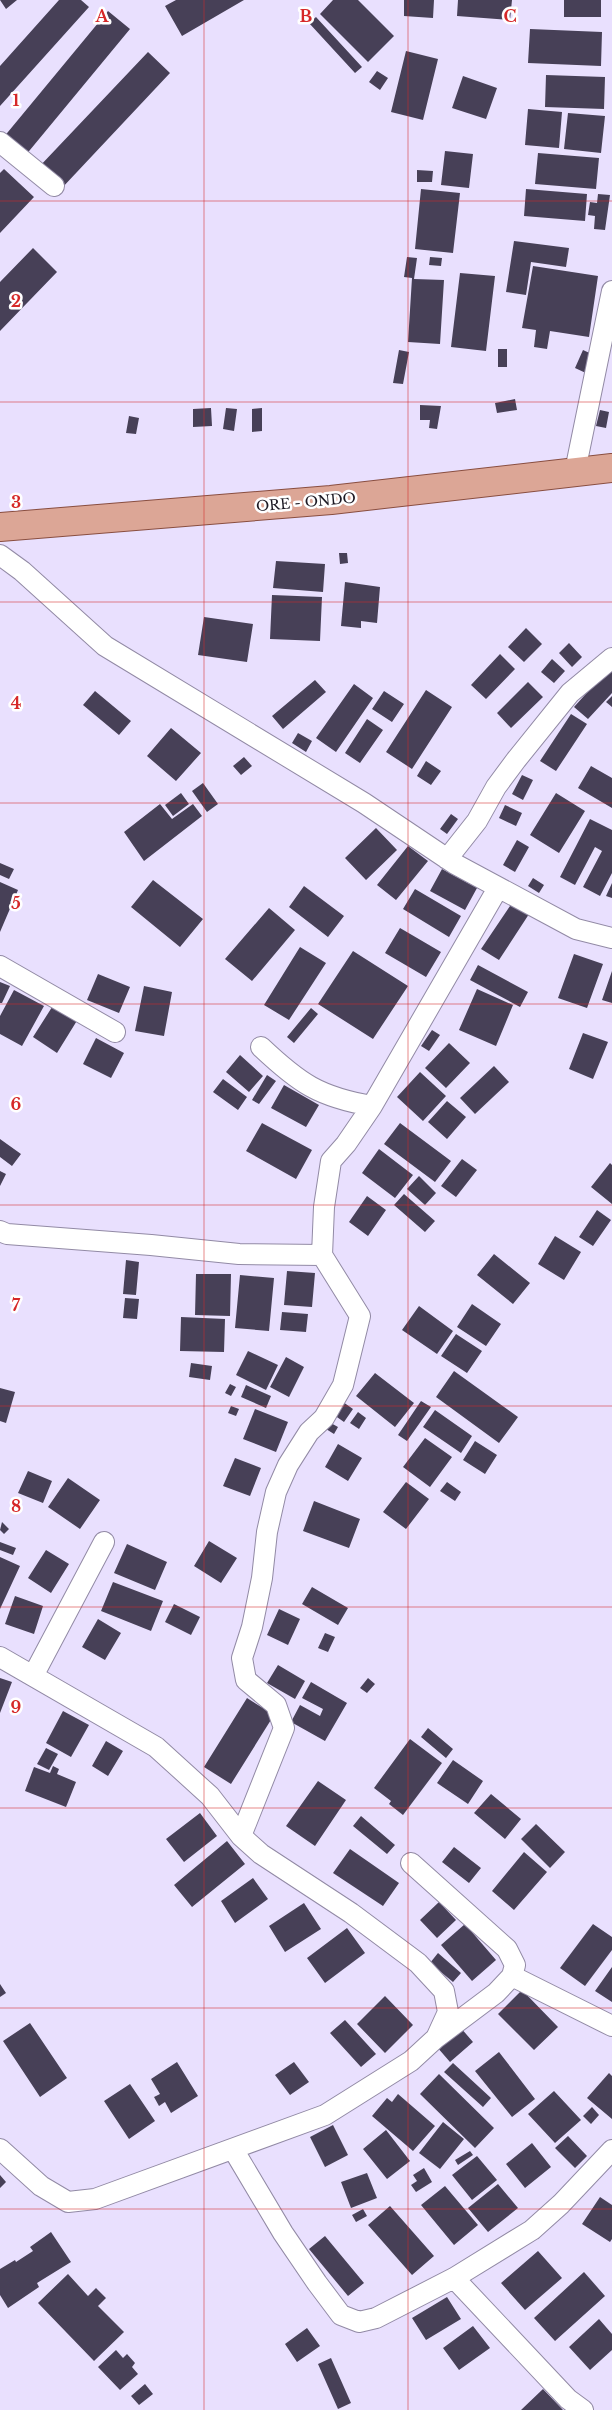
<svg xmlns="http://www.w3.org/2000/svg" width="612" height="2410" viewBox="0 0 612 2410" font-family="'Libre Baskerville',serif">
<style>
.building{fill:#474057}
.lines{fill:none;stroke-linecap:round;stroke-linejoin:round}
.street-casing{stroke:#928aa5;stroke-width:22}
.primary-casing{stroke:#894e40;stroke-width:30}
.street{stroke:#fff;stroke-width:20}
.primary{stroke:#dca696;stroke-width:28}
.grid{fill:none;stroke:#d62828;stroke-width:1;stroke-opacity:0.55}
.labels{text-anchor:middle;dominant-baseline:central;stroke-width:5;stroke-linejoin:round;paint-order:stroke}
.street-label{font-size:14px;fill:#1c1923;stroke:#fff}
.grid-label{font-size:16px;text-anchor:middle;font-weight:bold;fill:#d62828;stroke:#fff;stroke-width:5;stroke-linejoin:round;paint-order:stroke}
</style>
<rect width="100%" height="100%" fill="#e9e0fe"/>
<path class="building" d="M0 0H17L6 9Z
M59 0H81L89 7 0 106V66Z
M176 0H244L182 36 165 6Z
M333 0H358L394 36 368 62 320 14Z
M404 0H434L433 18 404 16Z
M458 0H512L510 20 457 16Z
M564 0H601V17H564Z
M108 11 130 29 25 156 3 138Z
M316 17 362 67 355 73 309 23Z
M530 29 602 32 601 66 528 63Z
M406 51 438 59 423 120 391 112Z
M148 52 170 73 61 189 38 168Z
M377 71 388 78 380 90 369 82Z
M546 75 605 77 604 109 545 107Z
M463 76 497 88 486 119 452 108Z
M528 109 562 112 559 148 525 145Z
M568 113 605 116 601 153 564 149Z
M445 151 473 154 469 188 441 185Z
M538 153 599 158 596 189 535 184Z
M4 169 34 197 0 233V173Z
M417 170 433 171 432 182H417Z
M421 189 460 193 453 253 415 249Z
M526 189 587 194 585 221 524 216Z
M598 194 610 195 605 230 594 229 595 216 588 215 590 202 597 203Z
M514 241 569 248 566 267 531 262 526 295 506 292Z
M33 248 57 272 0 331V282Z
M407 257 417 258 414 279 444 280 440 344 408 342 412 278 404 277Z
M430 257 442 258 441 266 429 265Z
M533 266 598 276 589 337 550 331 547 349 534 347 536 330 522 328Z
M460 273 495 276 486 351 451 347Z
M498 349H507V367H498Z
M399 350 409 352 403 384 393 383Z
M583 350 596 356 588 374 575 368Z
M515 399 517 410 497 413 495 403Z
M420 405 441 406 437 429 429 428 430 420H420Z
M211 408 212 426 193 427V409Z
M226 408 237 409 234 431 223 429Z
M262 408V431L252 432V409Z
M600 410 609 412 606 428 596 426Z
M129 416 139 418 136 434 126 433Z
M339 553H347L348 563 340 564Z
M276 561 325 564 323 592 273 588Z
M345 582 380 587 377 623 361 621V628L341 626Z
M272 595 322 597 320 641 270 639Z
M204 617 253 624 247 662 198 655Z
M526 628 542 644 524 662 508 647Z
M569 643 582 657 572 667 559 653Z
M500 654 515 669 486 699 471 685Z
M552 659 565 671 554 683 541 672Z
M612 665V693L588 719 574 707Z
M315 680 326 692 283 729 272 716Z
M528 682 543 697 511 728 497 713Z
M354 684 373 698 336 752 316 738Z
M426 690 452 707 412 769 386 752Z
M95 691 131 721 119 735 83 705Z
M384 691 404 704 392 722 372 709Z
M612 696V707L606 702Z
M571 714 587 724 556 771 540 761Z
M367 719 383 730 360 763 345 753Z
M171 728 201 753 176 781 147 756Z
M298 733 312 741 306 752 292 743Z
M244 757 252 766 241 775 233 766Z
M426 761 441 771 431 785 417 776Z
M591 766 612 778V808L578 788Z
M522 775 533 780 523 800 512 794Z
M203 783 218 804 207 812 192 791Z
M181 793 189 804 173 816 165 805Z
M556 793 585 811 559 853 530 835Z
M160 804 172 819 193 804 202 816 144 861 124 832Z
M505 805 522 813 516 826 499 818Z
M451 814 458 819 447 834 440 829Z
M590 819 612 830V873L600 896 583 887 602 851 595 847 575 885 560 877Z
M376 828 397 850 366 880 345 858Z
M517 840 529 847 515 872 503 865Z
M408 846 428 861 396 900 377 885Z
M0 863 14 869 9 879 0 875Z
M442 869 477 888 465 910 430 891Z
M533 878 544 885 539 893 528 886Z
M153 880 203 919 180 947 131 907Z
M0 882 18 890 0 932Z
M612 883V898L606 896Z
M304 886 344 916 328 937 289 907Z
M415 889 461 916 449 937 403 909Z
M514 900 531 911 499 960 481 949Z
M269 908 295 930 252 981 225 959Z
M400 928 441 952 426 977 385 953Z
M300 947 326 963 289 1020 264 1005Z
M353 951 408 986 373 1039 318 1004Z
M574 954 603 964 587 1008 558 998Z
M478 965 528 992 520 1007 470 980Z
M612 971V1003L602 1000Z
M98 974 130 987 119 1013 87 1000Z
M0 982 10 986 2 1003H0Z
M144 986 172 992 164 1036 135 1031Z
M477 989 513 1005 496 1046 459 1030Z
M14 990 44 1006 22 1046 0 1034V1016Z
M54 1004 78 1019 57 1053 33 1037Z
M311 1008 318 1014 294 1043 287 1037Z
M432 1030 440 1035 429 1051 421 1046Z
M583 1033 608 1042 593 1079 569 1069Z
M96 1038 124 1053 111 1078 83 1064Z
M449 1043 470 1063 446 1088 425 1068Z
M240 1055 263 1076 249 1092 226 1072Z
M494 1066 509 1082 475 1114 460 1098Z
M420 1072 446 1096 423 1121 397 1097Z
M267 1075 276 1081 259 1104 252 1100Z
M223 1079 247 1097 238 1110 213 1092Z
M284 1085 319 1105 306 1127 271 1108Z
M447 1101 466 1117 447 1139 428 1122Z
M262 1123 312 1150 296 1179 246 1151Z
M400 1123 451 1161 435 1182 384 1144Z
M0 1139 21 1154 12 1166 0 1157Z
M379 1149 413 1175 395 1198 362 1173Z
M462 1159 477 1170 456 1197 441 1186Z
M610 1163 612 1165V1204L591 1187Z
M0 1171 6 1174 0 1186Z
M419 1176 436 1193 425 1205 407 1189Z
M404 1194 435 1221 425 1232 394 1205Z
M367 1196 386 1210 368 1236 349 1222Z
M597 1210 611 1220 593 1246 579 1237Z
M555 1236 581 1252 564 1280 538 1264Z
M494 1254 530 1283 513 1304 477 1275Z
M126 1260 139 1262 136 1295 123 1294Z
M287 1271 315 1273 312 1307 284 1305Z
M196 1274H231L230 1316 195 1315Z
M240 1275 274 1278 269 1331 235 1328Z
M125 1298 139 1299 137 1319 123 1318Z
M472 1304 501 1324 486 1346 457 1327Z
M419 1306 453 1331 437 1354 402 1330Z
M282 1312 308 1314 306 1332 280 1330Z
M181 1317 225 1319 224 1352 180 1351Z
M456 1334 482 1351 467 1373 441 1356Z
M248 1351 278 1365 266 1390 236 1375Z
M286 1357 304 1367 289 1397 270 1387Z
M191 1363 212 1366 210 1380 189 1377Z
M454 1371 518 1417 499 1443 436 1397Z
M375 1373 414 1403 395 1427 356 1396Z
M230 1384 236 1387 231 1396 225 1393Z
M246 1385 271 1396 266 1408 241 1397Z
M0 1388 15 1392 6 1423 0 1421Z
M421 1401 431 1407 407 1441 398 1435Z
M343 1402 353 1409 344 1422 334 1415Z
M231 1406 239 1409 236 1416 228 1413Z
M255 1409 288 1422 276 1452 243 1439Z
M435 1410 472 1436 461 1453 423 1427Z
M358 1412 366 1418 359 1429 350 1423Z
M329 1422 338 1427 334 1434 326 1429Z
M425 1438 452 1457 430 1487 403 1467Z
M475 1441 497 1455 485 1474 463 1460Z
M338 1444 362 1458 348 1481 325 1467Z
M235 1458 261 1468 250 1496 223 1486Z
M28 1471 52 1481 43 1503 18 1493Z
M68 1478 100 1500 80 1529 48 1507Z
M406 1482 429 1499 406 1529 383 1512Z
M447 1482 461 1492 455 1501 440 1491Z
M314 1501 360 1519 349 1548 303 1531Z
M2 1522 9 1529 4 1534 0 1530Z
M209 1541 237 1558 221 1583 194 1566Z
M0 1542 16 1548 13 1555 0 1550Z
M127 1544 167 1562 155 1590 114 1573Z
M46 1550 69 1564 51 1593 28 1578Z
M0 1557 20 1566 0 1609Z
M113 1582 163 1601 151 1631 101 1611Z
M312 1587 348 1608 338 1625 302 1604Z
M15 1596 43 1606 34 1634 5 1624Z
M174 1604 200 1617 191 1635 165 1622Z
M279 1609 300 1619 288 1645 267 1635Z
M98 1619 121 1633 105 1660 82 1647Z
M325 1633 335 1637 328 1652 318 1648Z
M278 1665 305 1681 295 1699 267 1683Z
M0 1678 12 1682 0 1713Z
M368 1678 375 1684 367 1693 360 1688Z
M311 1682 347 1703 325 1741 291 1722 300 1705 320 1716 323 1709 302 1698Z
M247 1698 274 1715 231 1784 204 1767Z
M63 1711 89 1725 71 1757 46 1743Z
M428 1728 453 1749 446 1758 421 1737Z
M410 1739 442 1763 403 1815 389 1804 391 1801 374 1788Z
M106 1741 123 1751 108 1776 92 1766Z
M46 1748 58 1754 49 1770 37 1764Z
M453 1760 483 1781 468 1804 437 1783Z
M53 1766 59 1769 57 1774 76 1782 66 1807 25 1791 34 1767 50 1773Z
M318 1781 346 1800 315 1846 286 1826Z
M491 1794 521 1819 505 1839 474 1813Z
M200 1813 217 1836 184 1862 166 1839Z
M361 1816 395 1845 387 1854 353 1826Z
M536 1824 565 1852 550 1868 521 1839Z
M227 1841 245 1864 192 1907 174 1885Z
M454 1847 481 1868 469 1883 442 1862Z
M350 1849 399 1883 383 1906 333 1873Z
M524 1852 547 1872 514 1910 492 1891Z
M253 1878 268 1899 235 1923 221 1901Z
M439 1902 456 1920 437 1938 420 1920Z
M304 1903 321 1929 285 1952 269 1926Z
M465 1924 496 1960 472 1981 441 1945Z
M593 1924 612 1937V1950L585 1986 560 1968Z
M347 1928 365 1953 325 1983 307 1958Z
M438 1953 461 1973 453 1982 430 1963Z
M612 1967V2002L595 1991Z
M0 1984 6 1993 0 1997Z
M522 1990 558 2027 534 2050 498 2014Z
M385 1996 413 2025 385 2053 357 2024Z
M345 2020 376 2054 361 2067 330 2033Z
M30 2023 67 2078 40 2097 3 2041Z
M460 2027 473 2042 450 2062 437 2047Z
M499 2052 535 2099 512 2117 475 2071Z
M177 2062 198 2096 171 2113 165 2102 159 2106 154 2097 160 2094 151 2079Z
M294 2062 309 2082 290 2095 275 2075Z
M453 2063 491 2098 483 2107 444 2072Z
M609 2073 612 2076V2119L587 2098Z
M439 2074 494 2128 475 2148 420 2094Z
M130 2084 155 2121 129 2139 104 2101Z
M554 2091 581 2120 555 2143 528 2114Z
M398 2094 435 2126 413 2151 372 2116 387 2098 392 2102Z
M592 2107 599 2115 591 2124 583 2116Z
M443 2122 464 2139 440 2169 419 2153Z
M333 2125 348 2155 325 2167 310 2137Z
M386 2130 410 2161 387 2179 363 2149Z
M568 2136 587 2156 575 2168 555 2148Z
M532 2143 551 2167 525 2188 506 2164Z
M470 2151 473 2155 458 2165 455 2160Z
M477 2156 497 2180 472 2200 452 2175Z
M424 2168 432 2182 416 2192 411 2185 417 2181 413 2175Z
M367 2173 377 2198 351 2208 341 2182Z
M0 2175 6 2182 0 2188Z
M498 2184 518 2208 488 2232 468 2208Z
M445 2186 478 2225 454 2245 421 2205Z
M600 2197 612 2205V2239L610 2242 582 2224Z
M390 2206 434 2256 412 2275 368 2225Z
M363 2209 367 2216 356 2222 352 2215Z
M51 2232 71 2262 37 2283 39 2287 8 2308 0 2295V2269L15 2260 16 2262 33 2251 30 2247Z
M325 2236 364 2283 348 2296 309 2249Z
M538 2251 562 2278 525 2310 501 2283Z
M584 2272 605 2296 555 2341 534 2318Z
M68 2274 88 2296 96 2288 106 2298 98 2306 124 2332 94 2361 38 2303Z
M447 2297 461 2319 426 2340 412 2318Z
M599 2319 612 2334V2350L590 2370 569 2347Z
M473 2326 490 2348 459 2370 443 2348Z
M307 2328 320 2346 297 2362 285 2344Z
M116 2350 123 2358 127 2354 135 2363 132 2367 138 2374 120 2390 98 2367Z
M331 2358 351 2403 338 2409 318 2364Z
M145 2384 153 2394 139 2405 131 2396Z
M543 2389 563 2410H521Z"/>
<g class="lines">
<defs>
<path id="street" d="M0 142 54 186
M575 471 612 291
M0 555 22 571 105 646 364 803 455 864 576 929 612 938
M447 859 477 821 496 787 516 760 570 693 612 658
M0 966 115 1032
M261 1047C299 1083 319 1097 372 1106
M0 1231 7 1234 151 1245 239 1254 322 1255 360 1316 343 1385 324 1418 309 1432 288 1465 276 1492 267 1532 262 1578 252 1627 242 1658 246 1680 276 1705 284 1728 241 1836
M322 1255 324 1207 331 1161 346 1144 372 1106 498 888
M0 1657 156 1747 210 1796 241 1836 261 1854 351 1913 418 1963 444 1991 448 2012 437 2036
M33 1676 104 1542
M512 1976 612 2026
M0 2149 41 2186 68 2202 95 2199 325 2115 411 2061 436 2038 496 1993 512 1976 515 1965 507 1949 411 1863
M233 2149 283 2233 317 2283 341 2315 359 2322 376 2318 454 2278 532 2230 561 2204 612 2150
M454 2278 568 2399 583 2410"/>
<path id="primary" d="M0 527 331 500 612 468"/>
</defs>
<use href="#street" class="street-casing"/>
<use href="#primary" class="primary-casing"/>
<use href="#street" class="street"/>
<use href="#primary" class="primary"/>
</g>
<path class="grid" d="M204 0V2410M408 0V2410M0 201H612M0 402H612M0 602H612M0 803H612M0 1004H612M0 1205H612M0 1406H612M0 1607H612M0 1808H612M0 2008H612M0 2209H612"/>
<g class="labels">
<g class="street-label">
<text transform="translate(306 502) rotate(-5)">ORE - ONDO</text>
</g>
</g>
<g class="grid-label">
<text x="102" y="22">A</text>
<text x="306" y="22">B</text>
<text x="510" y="22">C</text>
<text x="16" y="106">1</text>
<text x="16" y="307">2</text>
<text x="16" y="508">3</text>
<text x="16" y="709">4</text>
<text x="16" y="909">5</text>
<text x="16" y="1110">6</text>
<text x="16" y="1311">7</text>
<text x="16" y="1512">8</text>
<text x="16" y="1713">9</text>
</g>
</svg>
